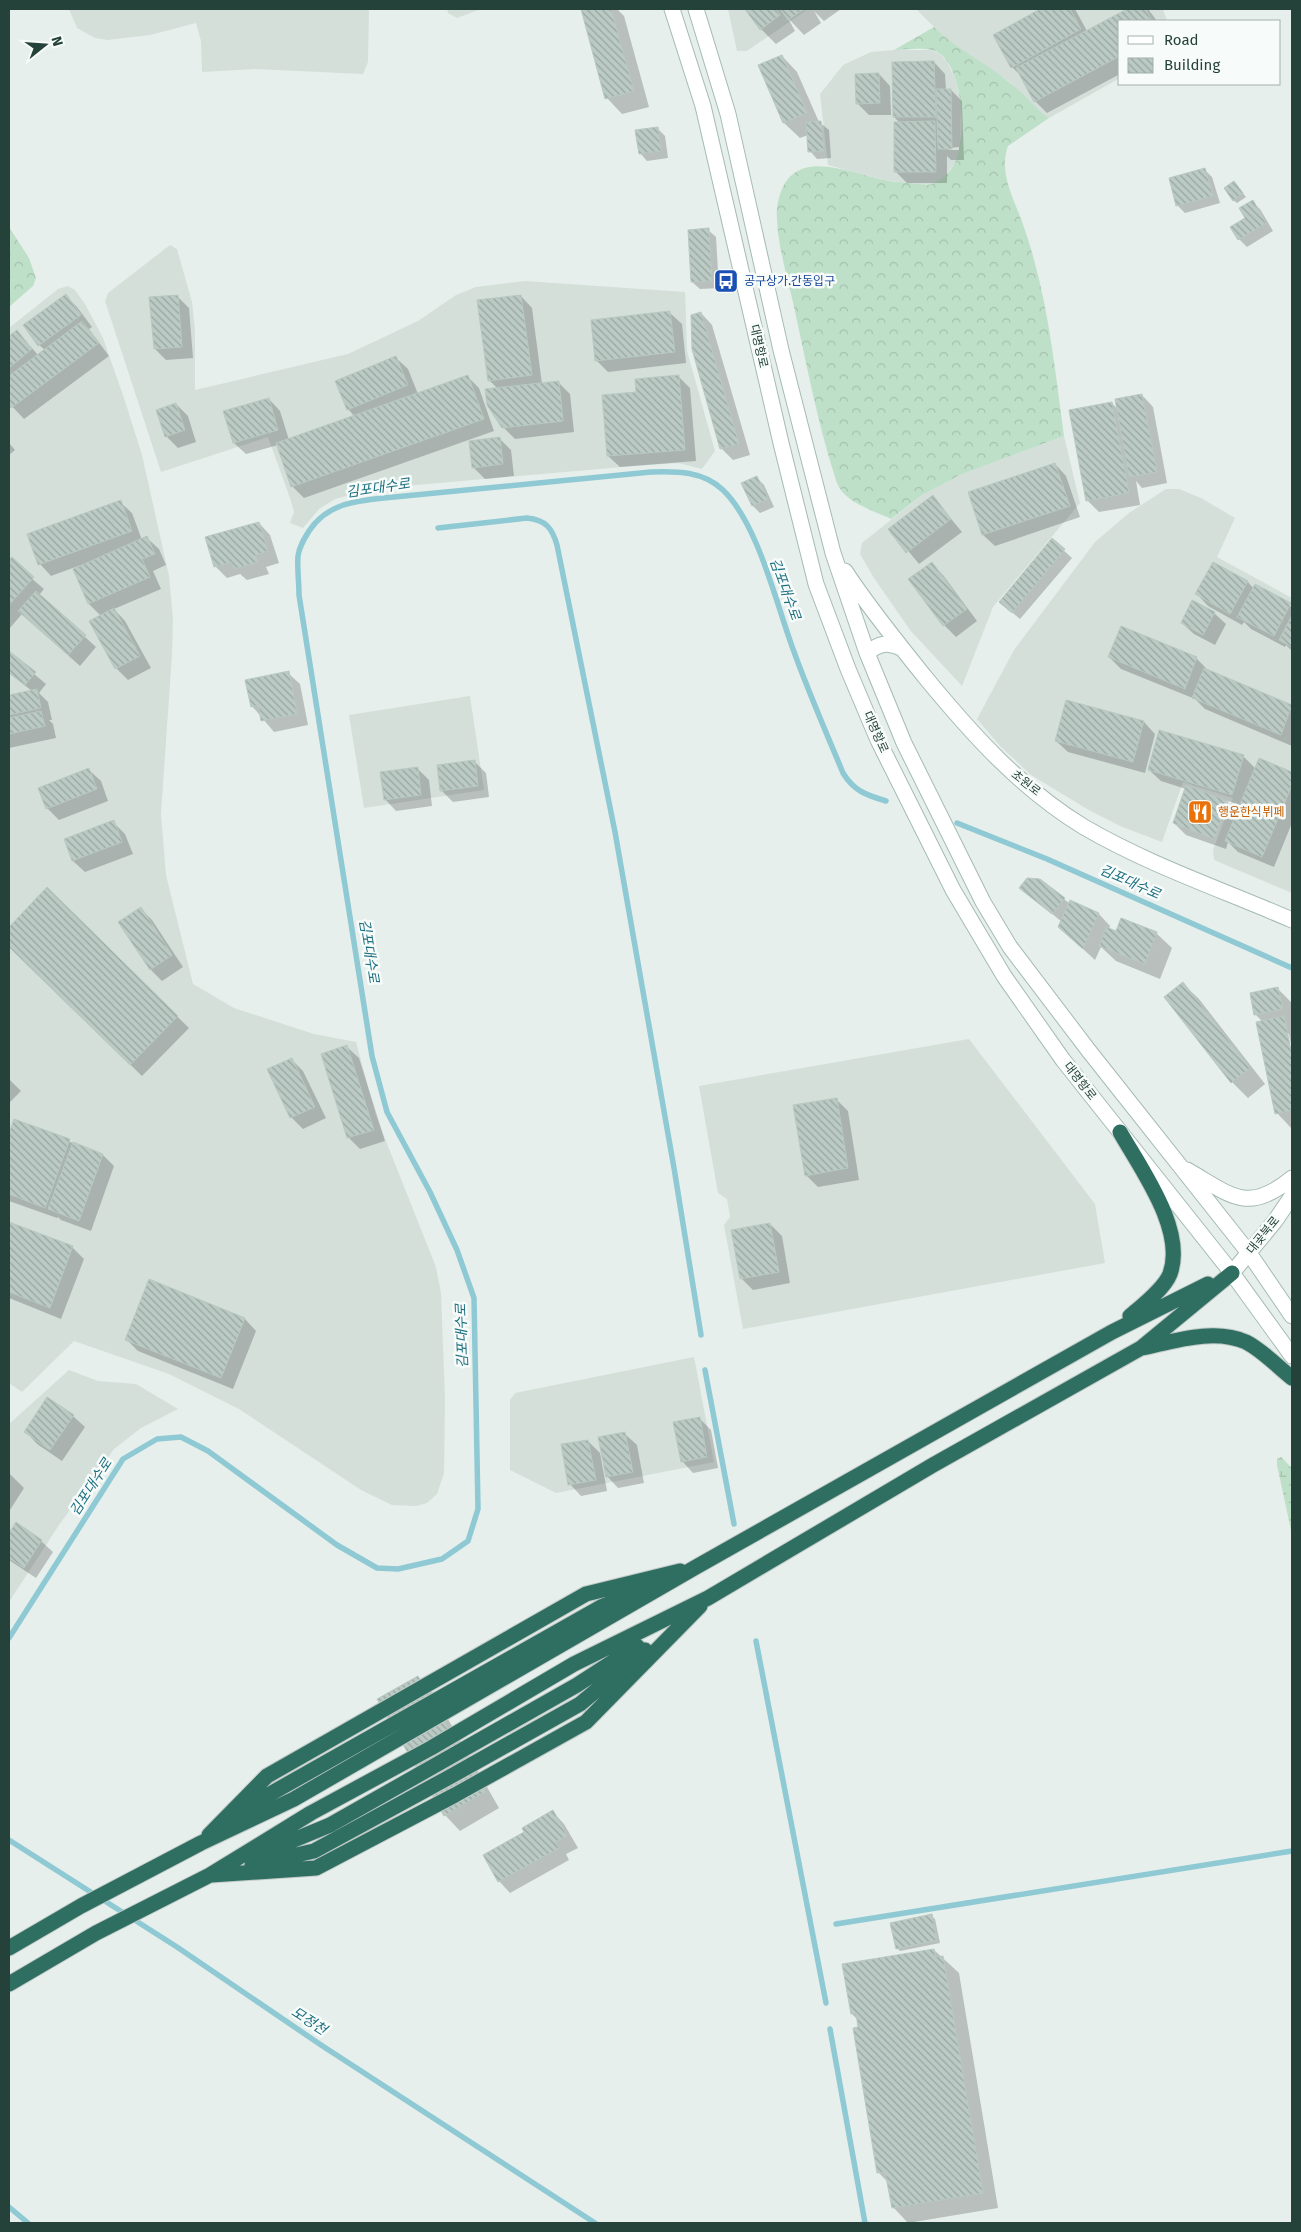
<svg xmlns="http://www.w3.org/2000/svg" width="1301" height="2232" viewBox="0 0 1301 2232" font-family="'Fira Sans','Noto Sans KR',sans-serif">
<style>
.built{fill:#d4dfda}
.forest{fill:url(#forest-crowns)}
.wetland{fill:url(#wetland-marsh)}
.shadow{fill:#0003;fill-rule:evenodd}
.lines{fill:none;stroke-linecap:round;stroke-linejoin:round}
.stream{stroke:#8ec9d4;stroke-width:5.5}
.building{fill:url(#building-back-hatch);stroke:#b8c9c2}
.secondary-casing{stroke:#a4bbb3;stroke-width:17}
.highway-casing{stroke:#c2cac8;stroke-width:17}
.secondary{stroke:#fff;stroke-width:15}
.highway{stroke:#2f6f62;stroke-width:15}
.labels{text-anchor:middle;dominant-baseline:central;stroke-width:5;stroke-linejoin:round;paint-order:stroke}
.transit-label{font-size:12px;fill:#164399;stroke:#f7fbf9;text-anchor:start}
.street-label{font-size:12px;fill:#24423a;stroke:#f7fbf9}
.food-label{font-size:12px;fill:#c56008;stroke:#f7fbf9;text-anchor:start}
.water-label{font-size:14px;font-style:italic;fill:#1c6f80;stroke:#f7fbf9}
</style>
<defs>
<pattern id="forest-crowns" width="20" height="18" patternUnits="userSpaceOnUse" patternTransform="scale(1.25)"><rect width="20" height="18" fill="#bfe0c8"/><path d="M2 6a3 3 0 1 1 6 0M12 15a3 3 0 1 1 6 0" fill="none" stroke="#a4c1ad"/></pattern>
<pattern id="wetland-marsh" width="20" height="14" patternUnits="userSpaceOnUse" patternTransform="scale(1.25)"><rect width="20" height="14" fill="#bfe0c8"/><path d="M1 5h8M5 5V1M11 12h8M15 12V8" fill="none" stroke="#a4c1ad"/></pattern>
<pattern id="building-back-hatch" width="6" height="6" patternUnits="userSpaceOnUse" patternTransform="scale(1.25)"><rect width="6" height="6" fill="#bbcac4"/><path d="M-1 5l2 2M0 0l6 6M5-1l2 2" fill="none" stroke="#98a6a0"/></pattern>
</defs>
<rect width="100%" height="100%" fill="#e6efeb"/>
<path class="built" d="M69 9H369L368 62 363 74 255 69 202 72 201 41 196 23 150 35 107 40 95 38 77 28Z
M447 9H481L457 18 448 13Z
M728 9H808L747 51H737Z
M916 9H1163L1167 21H1120V78L1049 118 1034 108 1010 82 948 41Z
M894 50H930L939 53 947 62 955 78 961 103 960 148 954 164 945 176 934 184 923 185 884 180 828 165 820 94 843 65 871 52Z
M170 245 177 249 192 302 195 330V390L348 354 418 321 456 295 476 287 525 281 685 292 687 351 715 451 702 469 678 463 622 467 405 486 358 493 335 499 319 509 303 528 290 523 294 512 291 501 268 437 161 472 105 301 108 293Z
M68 286 75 290 85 304 103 338 125 401 142 455 169 576 173 619 172 654 161 814 166 875 193 984 234 1008 314 1034 356 1042 376 1116 436 1267 441 1293 445 1399 444 1473 437 1494 427 1503 416 1506 392 1505 361 1490 239 1409 169 1374 74 1341 22 1392 9 1383V328L58 289Z
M1064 436 1080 503 993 607 962 686 910 630 874 578 860 554 862 543 922 495 940 485 960 475Z
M1166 489H1179L1201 498 1235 518 1217 557 1292 598V893L1214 860 1213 850 1233 798 1183 782 1162 842 1120 826 1087 809 1031 775 1000 746 977 719 1014 650 1095 542 1129 513Z
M470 696 484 790 364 808 349 715Z
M969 1039 1095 1204 1105 1263 743 1329 724 1225 730 1217 727 1199 718 1193 699 1086Z
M694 1357 714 1462 556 1493 510 1470V1400L515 1393Z
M69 1370 98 1381 136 1384 178 1409 141 1428 114 1449 59 1525 9 1602V1424Z"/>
<path class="forest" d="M934 27C957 50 985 62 1009 82 1024 93 1034 108 1049 118L1008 146C999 172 1012 195 1021 219 1047 289 1054 362 1064 436L960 475 922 495 891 519C873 510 845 503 837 483 818 426 807 366 794 307 788 279 778 248 777 219 776 208 778 199 782 189 800 148 853 174 884 180 893 182 902 182 910 183 919 184 929 187 936 182 943 178 951 171 954 164 967 138 964 71 939 53 928 46 907 50 894 50Z
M9 227 29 258 36 278 33 286 9 307Z"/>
<path class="wetland" d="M1281 1457 1292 1468V1535L1277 1465V1459Z"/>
<path class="shadow" d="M582 9H617L624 16 649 107 622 114 607 98Z
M746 9 780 10 841 9 824 21 814 11 821 23 804 35 788 18 795 31 776 44 761 29Z
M1043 9H1075L1087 31 1129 9H1148L1157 21H1120V74L1047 113 1035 101 1023 78 1012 67 994 36Z
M782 56 797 72 819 122 829 130 831 158 817 159 810 151 808 135 800 138 784 123 760 66Z
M934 62 945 74 946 90H951L962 101 964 160H951L947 156V183H907L895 171 900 123 894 117ZM959 147V150H949V148Z
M879 74 890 86 891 115H869L857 103Z
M657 128 665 136 668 158 647 161 640 153Z
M1205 170 1212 177 1220 203 1185 213 1177 205Z
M1234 182 1246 197 1237 203 1233 200Z
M1252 202 1260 209 1273 231 1247 247 1239 239Z
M708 230 716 237 719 288 700 289 692 282Z
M66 296 77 307 92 327 89 329 109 356 24 419 9 403V338L17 331 38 355 45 350 39 345Z
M177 296 189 308 193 358 166 360 155 349Z
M521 296 532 308 542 384 558 382 570 394 574 432 515 439 503 427 498 389 489 380Z
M670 313 682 324 686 363 608 372 596 360Z
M701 313 712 325 750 455 733 460 721 448Z
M396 358 408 369 418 394 468 377 479 388 494 431 304 498 292 486 278 445 246 454 234 443 269 399 280 411 289 440 355 417 348 409Z
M678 376 690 388 696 461 620 467 608 456 638 393Z
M1142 395 1153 407 1167 483 1142 488 1136 481 1140 505 1099 512 1087 500 1112 403 1118 410Z
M176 404 188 416 196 442 178 448 166 436Z
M499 438 511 450 514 476 485 479 474 468Z
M9 443 15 450 9 455Z
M1055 464 1066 476 1080 517 995 546 983 535 970 493Z
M756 477 764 485 774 507 760 513 753 506Z
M933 497 962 532 919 564 890 529Z
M120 502 132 513 142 540 147 538 159 549 166 565 153 571 161 589 114 609 125 621 151 668 128 680 116 668 91 621 101 616 89 604 74 570 82 567 81 565 51 576 40 564Z
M259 523 270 535 279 563 266 567 269 574 247 580 240 574 227 578 215 566Z
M1052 540 1072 558 1020 619 1008 609Z
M9 559 44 589 39 595 96 647 80 666 22 614 9 629Z
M1213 563 1248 582 1254 589 1292 607V651L1286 645 1285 647 1251 629 1244 622 1242 625 1208 606 1197 594Z
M931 564 943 575 977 621 956 637 944 625Z
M1214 613 1226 624 1215 645 1194 634 1182 623Z
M9 653 46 684 39 693 48 702 52 720H49L53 724 56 738 9 748V696L32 691 9 673Z
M1109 657 1196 658 1208 670 1292 706V746L1205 709 1195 699 1121 669Z
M288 673 300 684 308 725 274 732 252 706Z
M1144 722 1155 734 1145 773 1068 752 1056 741Z
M1243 756 1256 769 1260 760 1292 773V823L1274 867 1238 852 1228 842 1226 849 1186 835 1174 823 1186 789 1161 781 1149 770ZM1225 800 1241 805 1238 812Z
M474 761 486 773 489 797 453 802 441 790Z
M417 768 429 780 432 806 396 811 385 799Z
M89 770 101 781 108 801 59 820 48 809 40 789Z
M113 822 125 834 133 854 85 872 73 861 66 840Z
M1021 888 1064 899 1070 904 1071 902 1099 914 1110 926 1109 930 1117 933H1156L1172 948 1160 979 1116 961 1101 947 1095 960 1071 938 1062 922Z
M47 889 189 1028 142 1076 9 946V929Z
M141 909 152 920 183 967 162 981 151 970Z
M1183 984 1199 999 1265 1084 1248 1098 1232 1082 1166 997Z
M1278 989 1292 1003V1049L1289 1034H1287L1292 1061V1129L1277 1113 1263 1022 1255 1014Z
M347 1047 359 1058 385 1141 360 1149 348 1137Z
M291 1059 303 1071 326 1118 303 1129 291 1117Z
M9 1079 21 1091 9 1103Z
M836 1099 848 1111 859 1180 818 1187 806 1175Z
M15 1120 103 1155 114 1166 91 1231 61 1220 58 1217 57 1218 9 1201V1136Z
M9 1223 72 1247 84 1259 61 1319 9 1298Z
M770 1224 782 1236 790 1283 753 1290 741 1278Z
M149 1281 245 1319 256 1331 233 1389 138 1351 126 1339Z
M73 1416 85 1427 62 1461 37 1444 26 1432Z
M699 1418 711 1430 718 1468 693 1473 682 1461Z
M625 1434 637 1445 644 1483 618 1488 607 1476Z
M588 1441 600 1453 607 1491 581 1496 570 1484Z
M9 1473 24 1488 10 1510H9Z
M16 1524 41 1541 53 1552 36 1578 9 1560V1535Z
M417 1677 433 1693 499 1808 460 1831 445 1815Z
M553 1812 564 1824 578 1848 566 1854 569 1860 510 1893 499 1881 526 1832Z
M931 1916 935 1919 940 1943 900 1951 897 1948Z
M934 1950 959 1973 998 2208 908 2223 893 2207 889 2183 878 2172 859 2021 852 2014Z"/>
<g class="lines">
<path class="stream" d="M438 528 527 518C546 520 552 528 557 545L615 832 674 1168 701 1335
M957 823 1047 859 1292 968
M705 1370 734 1524
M9 1638 123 1459 157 1439 181 1437 208 1451 337 1545 377 1568 398 1569 442 1559 468 1541 478 1509 474 1298 457 1250 430 1192 387 1112 372 1056 299 595C299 582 297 568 298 556 299 547 304 539 309 531 327 504 354 501 384 498L651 472C677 471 703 471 723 490 758 524 776 603 793 649 808 691 826 732 843 773 854 791 866 795 886 801
M756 1641 826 2003
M9 1840 177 1947 321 2045 595 2223
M836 1924 1292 1851
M830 2029 865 2223
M9 2207 28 2223"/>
</g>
<path class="building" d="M581 9H611L634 91 605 99Z
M745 9H776L780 15 760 30Z
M780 9H804L788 20Z
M1040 9H1070L1081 29 1011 68 993 35Z
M1127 9H1146L1152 21H1120V56L1034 102 1016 68Z
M782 55 807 113 783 123 758 65Z
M934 61 936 117H893L892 62Z
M879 73 880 103 856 104 855 74Z
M936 89H951L952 149H938Z
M821 121 824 151 808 152 806 122Z
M935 121 936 172H894V122Z
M658 127 661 151 639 154 635 130Z
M1205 168 1213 196 1176 206 1169 178Z
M1234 181 1243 193 1233 201 1224 188Z
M1253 200 1266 223 1238 240 1230 227 1245 218 1239 208Z
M709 228 712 281 691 282 688 230Z
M66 294 81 315 38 346 23 325Z
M178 295 182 347 154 349 149 297Z
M521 295 532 375 488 381 477 300Z
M670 311 675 352 595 361 591 320Z
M701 312 739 444 720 449 692 349 691 315Z
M82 321 99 343 11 408 9 405V376Z
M17 330 32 349 9 368V336Z
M396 356 408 385 347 410 335 381Z
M468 375 484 419 291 487 276 443Z
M679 375 685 450 607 456 602 395 636 392 635 379Z
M559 381 563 421 502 428 487 405 485 389Z
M1142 394 1157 472 1129 477 1115 399Z
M269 398 278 430 233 443 223 411Z
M1112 402 1129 493 1086 501 1069 410Z
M176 403 185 430 165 437 156 410Z
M500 437 503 464 472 468 469 441Z
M1055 463 1070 506 982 535 968 492Z
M757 476 768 499 752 506 741 483Z
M933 495 951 519 906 553 888 529Z
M121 500 132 531 38 565 27 534Z
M259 522 268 551 255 555 258 562 234 569 231 562 214 567 205 537Z
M147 536 155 554 142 559 150 577 88 604 73 569Z
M1052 538 1065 549 1012 613 999 602Z
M12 557 34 577 9 605V560Z
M932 562 967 609 943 626 908 579Z
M1213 562 1248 581 1230 614 1195 594Z
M1255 584 1291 603 1274 636 1237 617Z
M36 591 86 635 68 655 18 611Z
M1192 600 1215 612 1203 635 1181 623Z
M114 608 140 656 115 669 89 621Z
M1292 615V647L1279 640Z
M1121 626 1197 657 1185 689 1108 657Z
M9 651 36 672 25 685 9 673Z
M1204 668 1292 705 1281 735 1192 698Z
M289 671 297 714 261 721 258 705 251 707 245 680Z
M37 689 41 708 9 715V695Z
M1066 700 1144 721 1133 762 1055 741Z
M41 711 45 726 9 734V718Z
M1159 730 1244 755 1232 795 1148 770Z
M1259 758 1292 772V785L1262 857 1225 841Z
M475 760 478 786 440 791 437 765Z
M418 767 421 795 384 800 380 772Z
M89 768 97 789 46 809 38 788Z
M1186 785 1228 801 1214 839 1173 823Z
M114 820 122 842 72 861 64 839Z
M1027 878 1040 879 1065 898 1052 914 1019 888Z
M47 887 178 1016 130 1065 9 947V927Z
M1070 900 1099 913 1083 949 1058 927Z
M141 907 172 955 150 970 118 922Z
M1121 918 1157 932 1145 964 1099 946 1106 927 1116 931Z
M1183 982 1250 1068 1231 1083 1164 997Z
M1278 987 1283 1009 1254 1015 1250 993Z
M1284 1016 1292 1055V1110L1275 1114 1256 1022Z
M347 1045 374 1130 347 1138 321 1054Z
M292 1058 315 1107 290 1118 267 1069Z
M837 1098 848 1168 805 1176 793 1105Z
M14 1119 70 1139 45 1208 9 1194V1133Z
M73 1142 103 1154 79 1221 48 1209Z
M9 1222 73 1246 50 1308 9 1292Z
M770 1223 779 1272 740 1279 731 1230Z
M149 1279 245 1318 221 1378 125 1340Z
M47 1397 74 1415 50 1450 24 1432Z
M700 1417 707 1457 681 1462 673 1422Z
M625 1432 633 1472 606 1477 598 1437Z
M588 1440 596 1480 568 1485 561 1444Z
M16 1522 42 1540 24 1568 9 1558V1533Z
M418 1676 485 1792 444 1816 377 1699Z
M553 1810 567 1836 555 1842 559 1848 498 1882 483 1855 524 1832 522 1828Z
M932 1914 937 1940 896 1949 890 1923Z
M934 1949 935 1957 943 1956 983 2193 892 2208 885 2172 877 2173 853 2028 858 2027 856 2013 851 2014 842 1964Z"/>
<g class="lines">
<defs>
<path id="secondary" d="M672 9 703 106 781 443 816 584 848 669 878 740 953 890 1004 976 1063 1060 1232 1273 1292 1356
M696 9 728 114 781 350 833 553 867 653 904 743 983 902 1010 947 1089 1051 1249 1253 1292 1316
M845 571C869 608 897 642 925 677 971 733 1021 789 1084 827 1149 865 1223 890 1292 920
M867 653C880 643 886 642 901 648
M1187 1170C1231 1195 1247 1215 1292 1178
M1232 1273 1275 1221 1292 1196"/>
<path id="highway" d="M1120 1132C1141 1169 1186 1230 1170 1274 1164 1289 1142 1306 1130 1316
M1142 1348C1175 1341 1214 1328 1246 1342 1262 1350 1278 1367 1292 1378
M233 1820 270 1794 601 1607 642 1590
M209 1835 267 1776 586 1594 680 1571
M255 1856 330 1825 577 1685 637 1646
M252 1865 314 1851 446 1779 580 1704 645 1650
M211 1875 316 1868 455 1795 586 1722 700 1606
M9 1948 81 1906 201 1843 294 1799 696 1567 1112 1332 1208 1284
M9 1984 96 1933 210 1875 311 1813 431 1748 574 1664 708 1598 933 1465 1141 1348 1232 1273"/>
</defs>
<use href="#secondary" class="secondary-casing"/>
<use href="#highway" class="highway-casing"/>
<use href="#secondary" class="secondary"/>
<use href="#highway" class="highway"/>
</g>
<defs>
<symbol id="bus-square" viewBox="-11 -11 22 22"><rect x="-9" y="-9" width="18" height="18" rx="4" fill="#1a4fb4" stroke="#f7fbf9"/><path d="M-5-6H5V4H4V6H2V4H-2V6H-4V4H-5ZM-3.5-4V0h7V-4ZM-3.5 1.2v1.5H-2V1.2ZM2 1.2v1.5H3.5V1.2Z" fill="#fff"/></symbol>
<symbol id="restaurant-square" viewBox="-11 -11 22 22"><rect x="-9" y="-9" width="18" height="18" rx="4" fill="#e8710a" stroke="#f7fbf9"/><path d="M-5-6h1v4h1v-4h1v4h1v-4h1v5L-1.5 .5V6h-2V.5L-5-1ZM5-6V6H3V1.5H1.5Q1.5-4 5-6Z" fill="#fff"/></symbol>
</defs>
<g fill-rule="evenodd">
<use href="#bus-square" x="712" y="267" width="28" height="28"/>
<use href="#restaurant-square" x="1186" y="798" width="28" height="28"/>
</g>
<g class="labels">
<g class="transit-label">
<text x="744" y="281">공구상가.간동입구</text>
</g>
<g class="street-label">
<text transform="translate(759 346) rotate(77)">대명항로</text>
<text transform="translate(876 732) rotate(66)">대명항로</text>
<text transform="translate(1026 783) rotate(38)">초원로</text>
<text transform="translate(1080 1081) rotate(52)">대명항로</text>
<text transform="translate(1263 1235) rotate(-51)">대곶북로</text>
</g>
<g class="food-label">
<text x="1218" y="812">행운한식뷔페</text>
</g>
<g class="water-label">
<text transform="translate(378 488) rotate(-8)">김포대수로</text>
<text transform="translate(785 589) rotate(70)">김포대수로</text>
<text transform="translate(1130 882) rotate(24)">김포대수로</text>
<text transform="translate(369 951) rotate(81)">김포대수로</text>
<text transform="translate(462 1336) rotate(-92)">김포대수로</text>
<text transform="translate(91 1487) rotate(-57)">김포대수로</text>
<text transform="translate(309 2021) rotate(33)">모정천</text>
</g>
</g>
<rect width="1301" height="2232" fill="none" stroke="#24423a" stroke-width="20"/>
<rect x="1118" y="20" width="162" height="65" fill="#f7fbf9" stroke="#a3b1ad"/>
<rect x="1128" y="36" width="25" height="8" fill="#ffffff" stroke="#a3b1ad"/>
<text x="1164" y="45" font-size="15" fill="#24423a">Road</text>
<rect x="1128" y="58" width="25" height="15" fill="url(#building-back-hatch)" stroke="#a3b1ad"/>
<text x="1164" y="70" font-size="15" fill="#24423a">Building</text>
<g transform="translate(45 45) rotate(73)" stroke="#f7fbf9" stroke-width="4" paint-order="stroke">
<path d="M0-4L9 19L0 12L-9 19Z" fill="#24423a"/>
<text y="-8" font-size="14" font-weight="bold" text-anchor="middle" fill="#24423a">N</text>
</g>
</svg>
